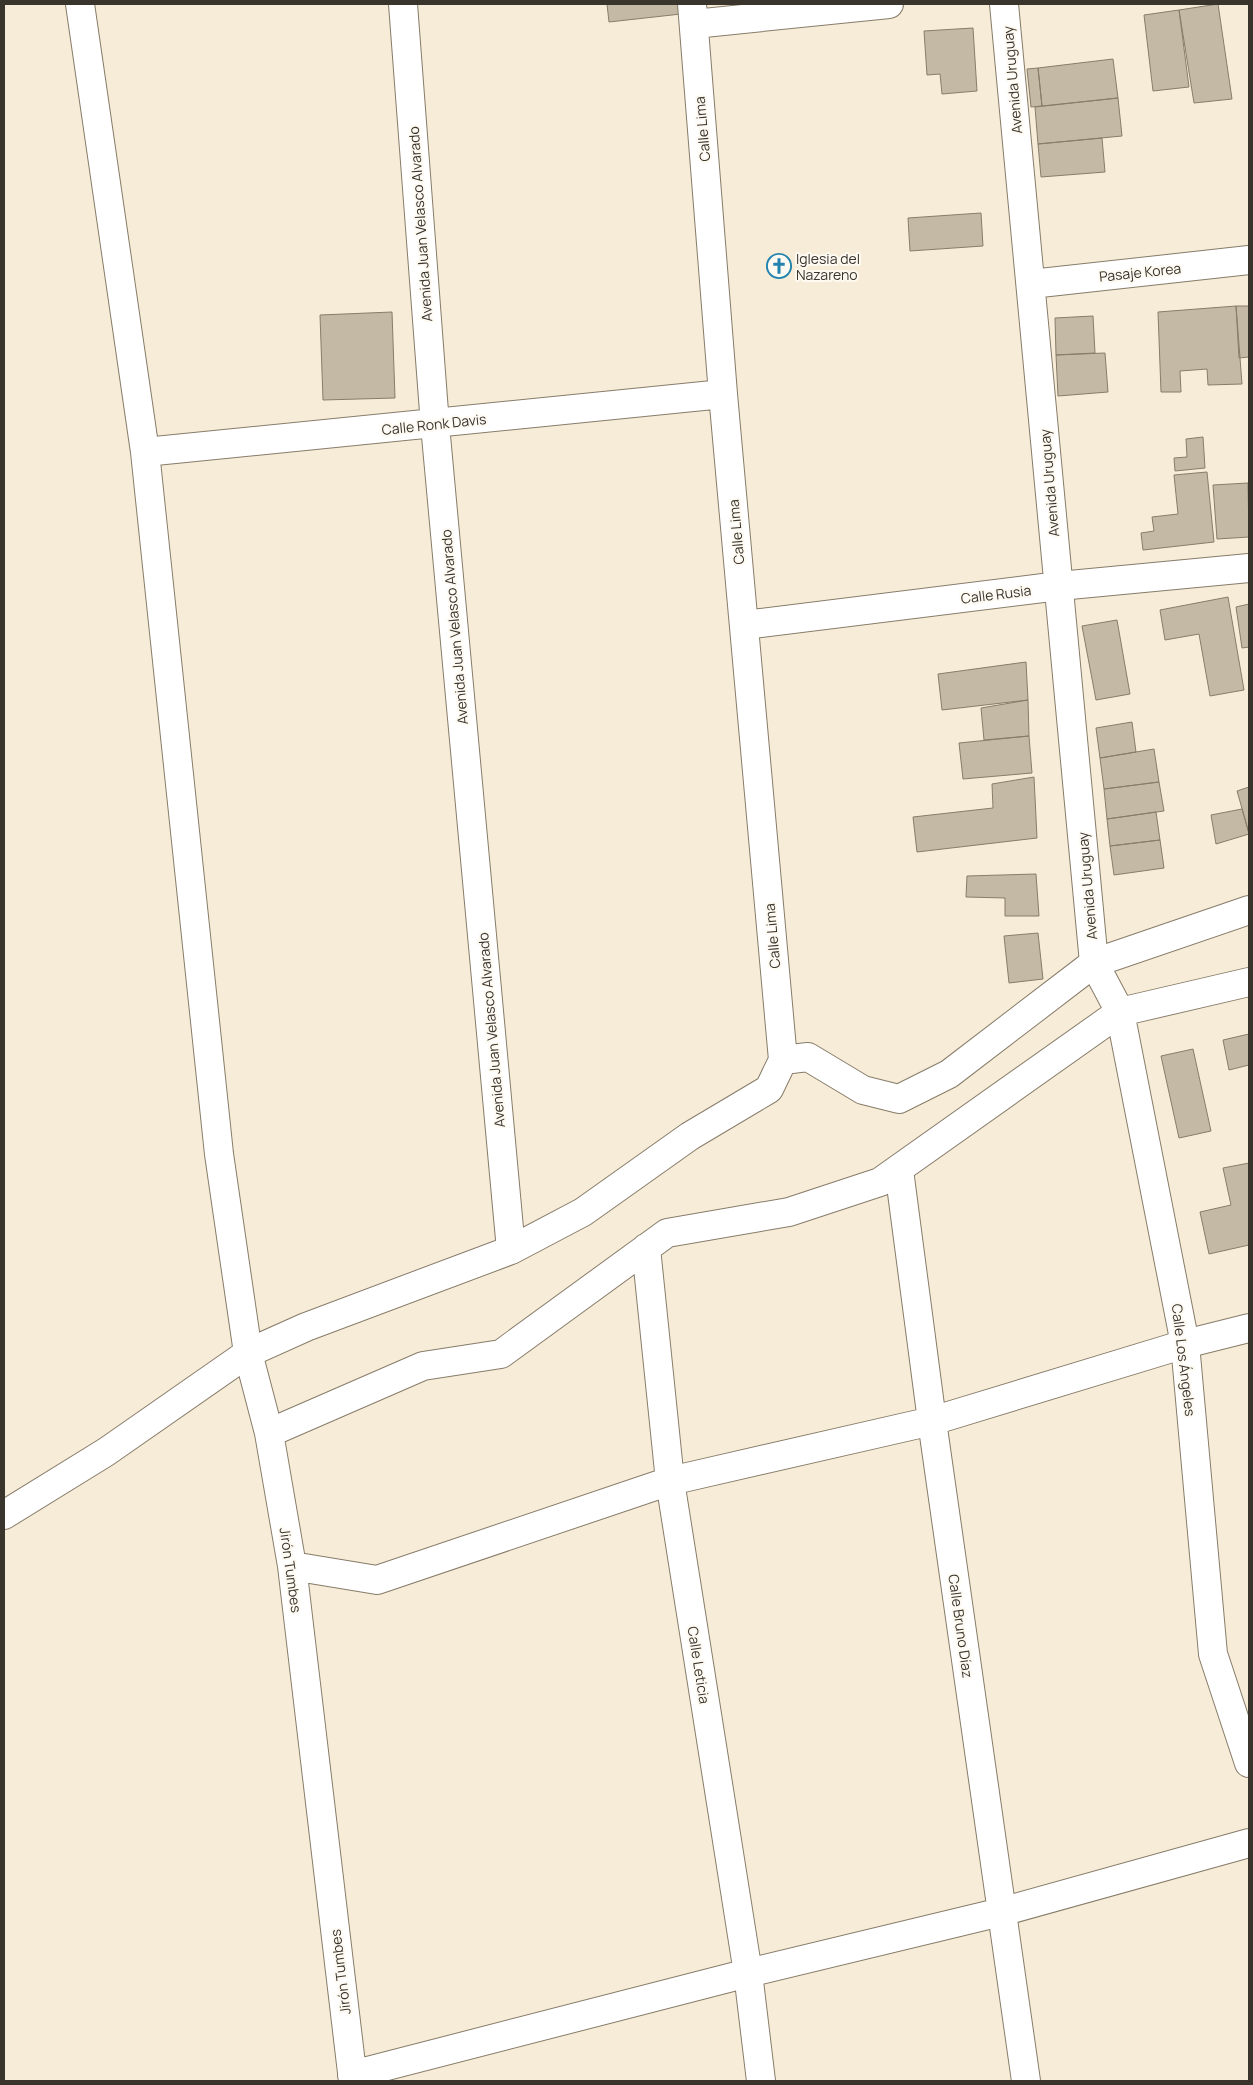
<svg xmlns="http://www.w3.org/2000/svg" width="1253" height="2085" viewBox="0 0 1253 2085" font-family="Manrope,sans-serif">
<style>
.building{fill:#c4b9a5;stroke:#877d6a}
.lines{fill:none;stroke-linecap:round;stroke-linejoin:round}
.minor-casing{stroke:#877c6a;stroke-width:30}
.minor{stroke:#fff;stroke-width:28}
.labels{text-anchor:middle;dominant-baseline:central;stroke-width:4;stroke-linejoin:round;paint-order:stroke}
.street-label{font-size:14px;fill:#39352d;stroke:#fefaf2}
.poi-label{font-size:14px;fill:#39352d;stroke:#fefaf2;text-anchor:start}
</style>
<rect width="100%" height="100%" fill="#f7ecd7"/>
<path class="building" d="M607 4H679L681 14 609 22Z
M1218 4 1232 99 1194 103 1179 10Z
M1179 10 1189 87 1153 91 1144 15Z
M973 28 977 91 942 94 940 74 927 75 924 31Z
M1113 59 1118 98 1042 106 1038 68Z
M1038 68 1042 106 1031 107 1027 69Z
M1118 98 1122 136 1038 144 1035 107Z
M1102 138 1105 172 1041 177 1038 144Z
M981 213 983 246 910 251 908 218Z
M1236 306 1242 384 1208 385 1207 369 1180 371 1181 392H1161L1158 312Z
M1236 306H1249V357L1239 358Z
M392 312 395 398 323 400 320 315Z
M1093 316 1095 353 1056 355 1055 318Z
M1105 353 1108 392 1058 396 1056 355Z
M1203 437 1205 468 1175 471 1174 458 1187 457 1186 439Z
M1207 472 1214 542 1143 550 1141 533 1154 531 1152 517 1178 514 1174 475Z
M1248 483 1249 537 1217 539 1213 485Z
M1228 597 1244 690 1210 696 1199 634 1165 640 1160 610Z
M1249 604V647L1242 648 1236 607Z
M1117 620 1130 694 1096 700 1082 626Z
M1026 662 1028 700 942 710 938 674Z
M1028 700 1029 736 984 740 981 708Z
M1132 722 1136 752 1100 758 1096 728Z
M1029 736 1032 773 963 779 959 743Z
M1154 749 1159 782 1104 789 1100 758Z
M1034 777 1037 838 917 852 913 817 993 808 992 784Z
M1159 782 1164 811 1107 819 1104 789Z
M1249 787V833L1237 791Z
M1242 809 1249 834 1216 844 1211 815Z
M1156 812 1160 840 1110 846 1107 819Z
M1160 840 1164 868 1114 875 1110 846Z
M1036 874 1039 916H1005V898L966 897 967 876Z
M1038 933 1043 979 1009 983 1004 936Z
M1249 1034V1065L1229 1070 1223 1040Z
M1193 1049 1211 1131 1179 1138 1161 1056Z
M1249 1163V1245L1209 1254 1200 1212 1231 1205 1223 1168Z"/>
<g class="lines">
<defs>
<path id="minor" d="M80 4 145 452 219 1154 248 1353 269 1433 292 1566 353 2081
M403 4 435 425 511 1250
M692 4 723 394 783 1060
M1004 4 1094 963 1120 1012 1185 1344 1213 1654 1249 1763
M694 24 889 4
M1031 284 1249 260
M145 452 723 394
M744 625 1059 586 1249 568
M899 1170 932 1421 1026 2081
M646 1248 670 1481 748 1973 761 2081
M269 1433 423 1366 501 1354 667 1233 789 1212 880 1182 1120 1012 1249 982
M4 1515 106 1452 248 1353 306 1327 511 1250 583 1212 690 1136 769 1089 783 1060 808 1057 863 1090 899 1099 949 1074 1094 963 1249 910
M292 1566 377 1580 670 1481 932 1421 1185 1344 1249 1328
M352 2075 748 1973 1001 1912 1249 1843"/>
</defs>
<use href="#minor" class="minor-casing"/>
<use href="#minor" class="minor"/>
</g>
<defs>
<symbol id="church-ring" viewBox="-11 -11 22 22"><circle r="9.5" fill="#fefaf2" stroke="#2183ae" stroke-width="1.5"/><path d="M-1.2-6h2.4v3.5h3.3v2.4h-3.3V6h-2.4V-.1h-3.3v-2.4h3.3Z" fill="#2183ae"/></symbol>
</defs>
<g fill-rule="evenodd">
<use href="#church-ring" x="765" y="252" width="28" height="28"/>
</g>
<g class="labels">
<g class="street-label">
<text transform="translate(1012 80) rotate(-95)">Avenida Uruguay</text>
<text transform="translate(702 129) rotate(-95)">Calle Lima</text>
<text transform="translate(420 224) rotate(-94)">Avenida Juan Velasco Alvarado</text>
<text transform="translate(1140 272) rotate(-6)">Pasaje Korea</text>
<text transform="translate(434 424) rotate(-6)">Calle Ronk Davis</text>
<text transform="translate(1049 483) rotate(-95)">Avenida Uruguay</text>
<text transform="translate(736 532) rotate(-95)">Calle Lima</text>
<text transform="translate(996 594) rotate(-7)">Calle Rusia</text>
<text transform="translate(454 627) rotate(-95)">Avenida Juan Velasco Alvarado</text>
<text transform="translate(1087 886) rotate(-95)">Avenida Uruguay</text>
<text transform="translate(772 936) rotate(-95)">Calle Lima</text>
<text transform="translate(491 1030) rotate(-95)">Avenida Juan Velasco Alvarado</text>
<text transform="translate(1184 1360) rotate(83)">Calle Los Ángeles</text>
<text transform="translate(291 1570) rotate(82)">Jirón Tumbes</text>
<text transform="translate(961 1626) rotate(82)">Calle Bruno Díaz</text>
<text transform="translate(699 1665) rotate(81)">Calle Leticia</text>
<text transform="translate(340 1972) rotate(-97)">Jirón Tumbes</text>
</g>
<g class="poi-label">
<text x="796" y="258">Iglesia del<tspan x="796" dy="16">Nazareno</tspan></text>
</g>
</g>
<rect width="1253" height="2085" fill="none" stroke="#39352d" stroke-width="10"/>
</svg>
